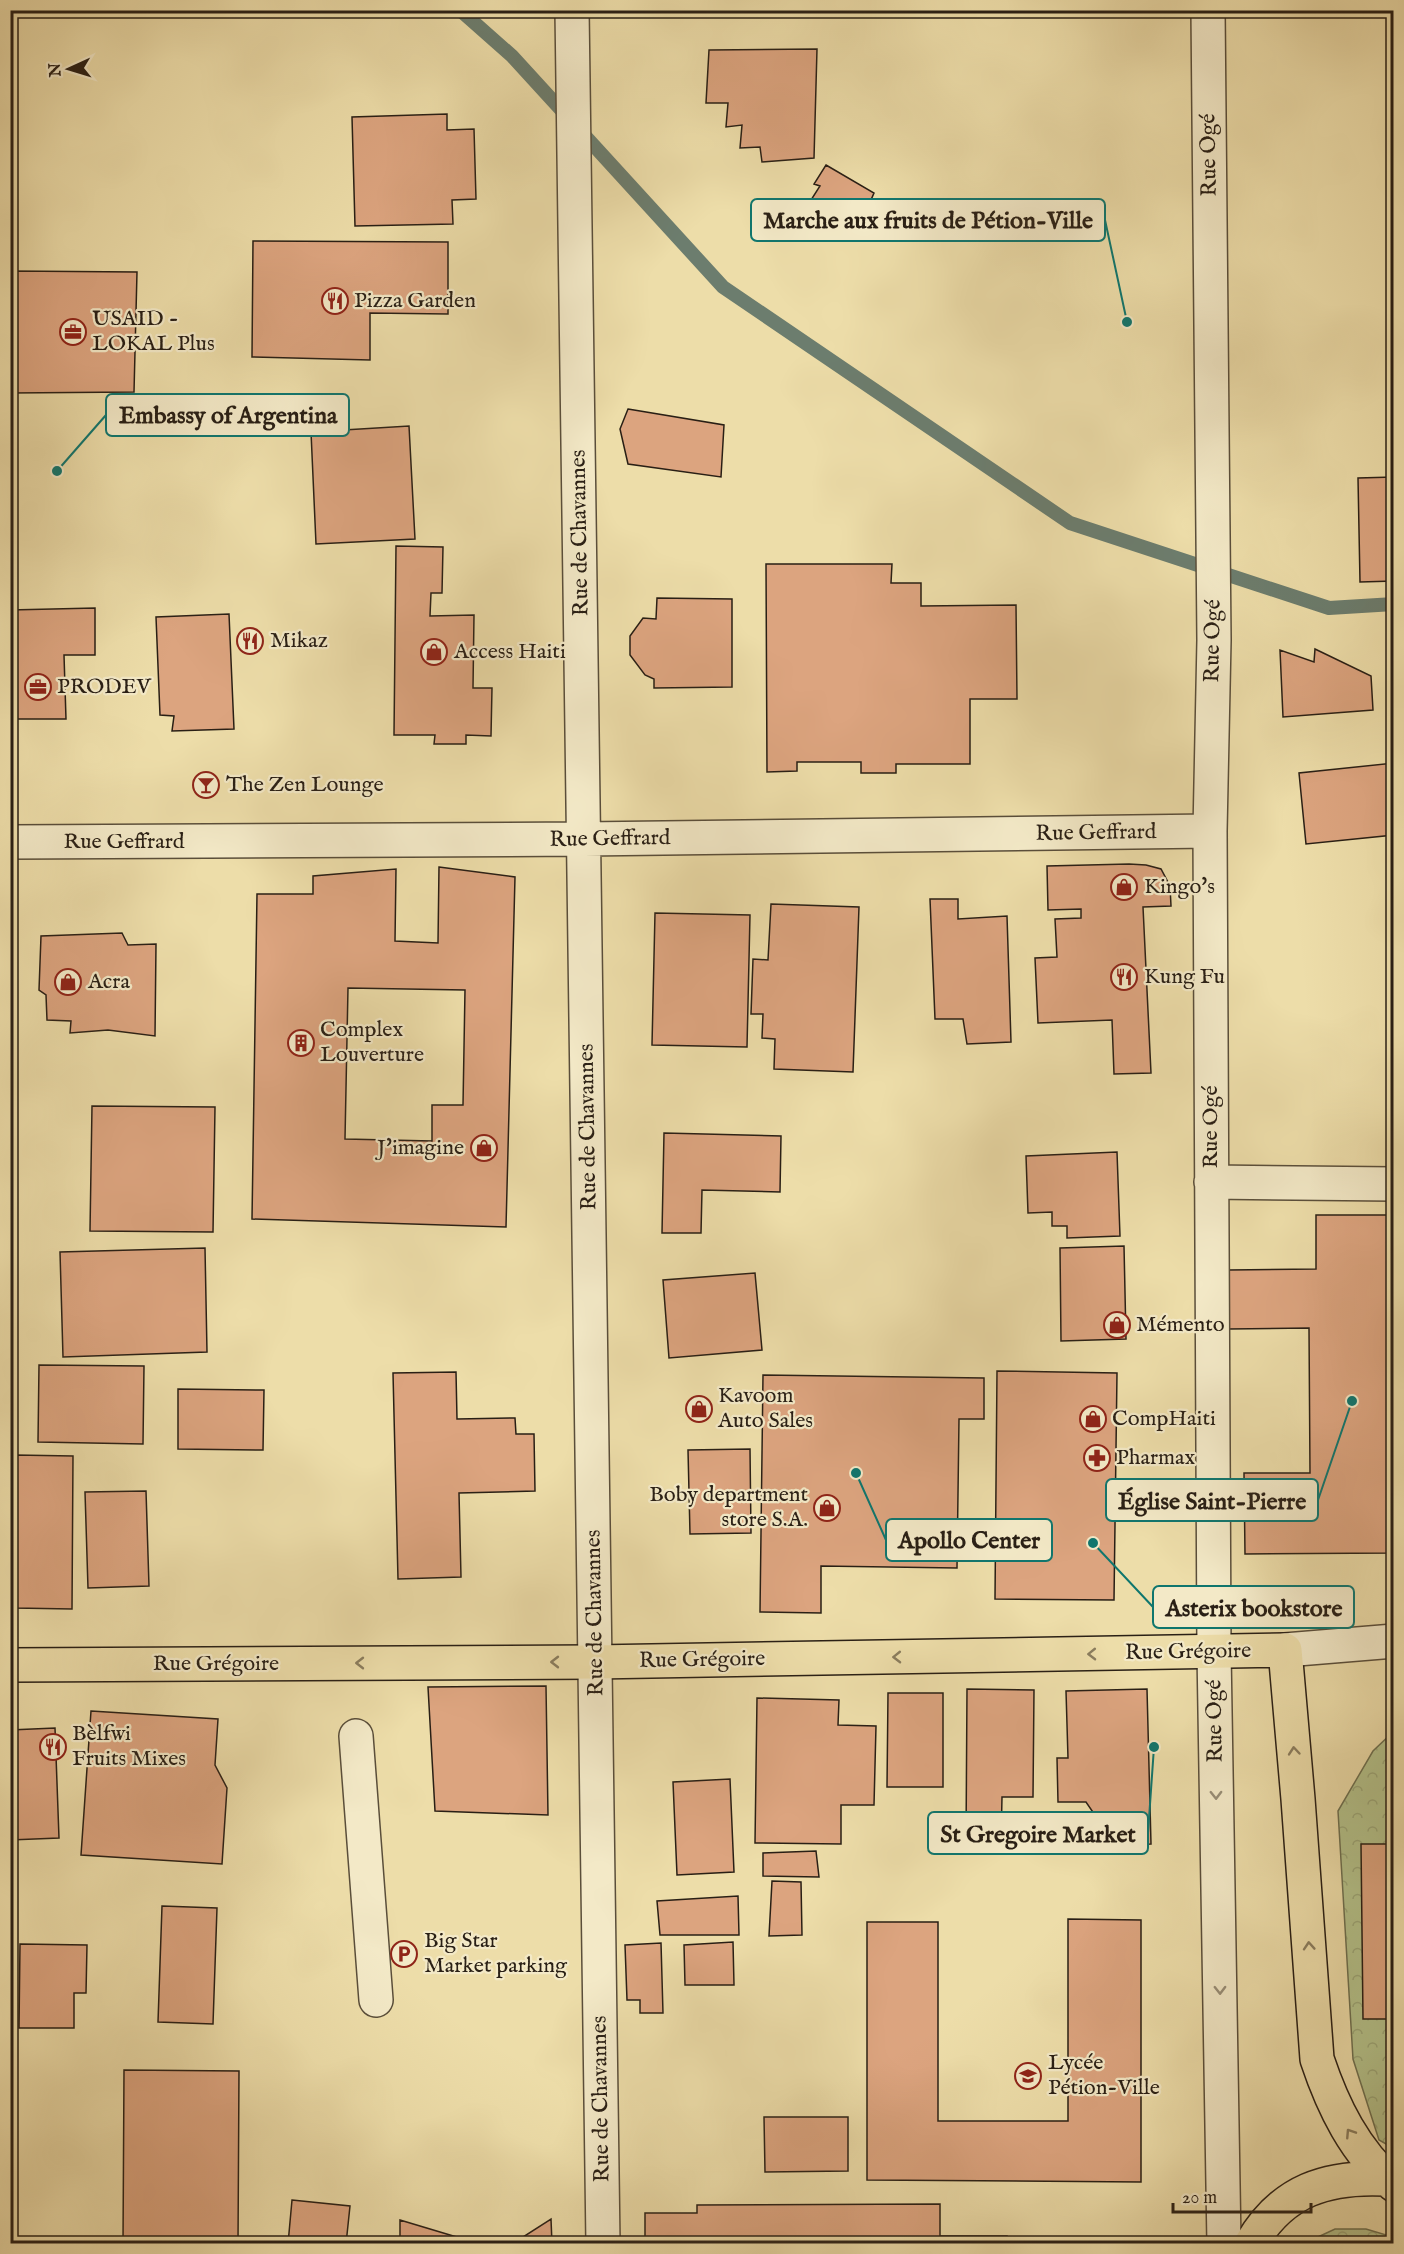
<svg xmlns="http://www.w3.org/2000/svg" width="1404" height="2254" viewBox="0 0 1404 2254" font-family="'IM FELL English',serif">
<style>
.park{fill:url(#park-crowns);stroke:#6e7050;stroke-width:1.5}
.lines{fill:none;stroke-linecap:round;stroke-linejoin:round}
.stream{stroke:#6c7d6e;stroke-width:14}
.building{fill:#dca47f;stroke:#291f15;stroke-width:1.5;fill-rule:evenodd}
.minor-casing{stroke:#5a4e3a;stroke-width:36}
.major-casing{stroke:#291f15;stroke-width:36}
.minor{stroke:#f3e9c7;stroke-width:33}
.major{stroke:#eddda9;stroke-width:33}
.oneway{stroke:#8b7e5f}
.oneway2{stroke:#988e77}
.labels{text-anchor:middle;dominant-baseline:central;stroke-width:4.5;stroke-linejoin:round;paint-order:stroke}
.street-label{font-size:22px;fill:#291f15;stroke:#f3e9c7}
.poi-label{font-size:22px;fill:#291f15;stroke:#f3e9c7;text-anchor:start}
.leader{fill:none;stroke:#0f766e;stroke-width:2}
.callout-dot{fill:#0f766e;stroke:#f3e9c7;stroke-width:2}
.callout{fill:#f3e9c7;stroke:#0f766e;stroke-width:2}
.callout-label{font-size:24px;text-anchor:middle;font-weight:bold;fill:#291f15}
</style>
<defs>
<pattern id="park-crowns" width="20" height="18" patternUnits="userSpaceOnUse" patternTransform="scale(1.5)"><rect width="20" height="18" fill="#b4c28b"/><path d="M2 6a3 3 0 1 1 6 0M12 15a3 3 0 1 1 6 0" fill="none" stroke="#9ba677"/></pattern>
</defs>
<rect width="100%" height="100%" fill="#eddda9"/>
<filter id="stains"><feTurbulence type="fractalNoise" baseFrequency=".00333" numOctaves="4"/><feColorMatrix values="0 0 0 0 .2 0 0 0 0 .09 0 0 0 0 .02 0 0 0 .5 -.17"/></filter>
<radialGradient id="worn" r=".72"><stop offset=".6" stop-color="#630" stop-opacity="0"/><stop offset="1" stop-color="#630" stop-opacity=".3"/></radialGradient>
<path class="park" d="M1393 1732V2148L1379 2140 1353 2059 1338 1811 1373 1751Z
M1335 2229H1366L1393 2237V2243H1305Z"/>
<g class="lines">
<path class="stream" d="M460 10 512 56 723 287 1070 523 1329 608 1394 604"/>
</g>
<path class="building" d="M817 49 814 158 762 162 760 147 740 148 742 125 726 127 728 103H706L709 50Z
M447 114V130L474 129 476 199 452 200 453 224 355 226 352 117Z
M826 165 874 193 862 220 846 213 834 238 797 222 820 186 814 184Z
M253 241 448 242V314L370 313V360L252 357Z
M10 271 137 272 134 392 10 393Z
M628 409 724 425 721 477 628 464 620 429Z
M409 426 415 539 316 544 311 432Z
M1394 477V581L1360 582 1358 478Z
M396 546 443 547 442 593H431L430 616 474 615 473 688H492L491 736 466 735V744H434L435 735H394Z
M766 564H892L891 583H921V606L1016 605 1017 699H970V764H896V773H861V762H797V771L767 772Z
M657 598 732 599V687L654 688V679L645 675 630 655V636L643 618 656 619Z
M95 608V655H64L66 719H10V610Z
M229 614 234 729 172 731 174 716 160 715 156 617Z
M1315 649 1371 676 1373 710 1283 717 1280 650 1314 662Z
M1394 763V835L1306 844 1299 773Z
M1129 864 1146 865 1161 869 1170 886 1171 906 1143 907 1151 1073 1114 1074 1112 1020 1038 1023 1035 958 1057 957 1055 919 1081 918V909L1048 910 1047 866Z
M439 867 515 877 506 1227 252 1219 257 894H313V876L396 869 395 941 438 943ZM348 988 465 990 463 1105H432V1141L345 1139Z
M930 899H958V919L1007 916 1011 1042 967 1044 963 1019H935Z
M771 904 859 907 853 1072 774 1069 775 1039 762 1038 763 1014H751L753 959 768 960Z
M655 913 750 915 747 1047 652 1045Z
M122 933 128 945 156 944 155 1036 108 1030 70 1033 71 1021 47 1020 46 995 39 990 41 936Z
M92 1106 215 1107 213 1232 90 1231Z
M664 1133 781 1136 780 1192 702 1190 701 1233H662Z
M1117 1152 1120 1236 1067 1238V1226H1052V1212L1028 1213 1026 1156Z
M1316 1215H1394V1553L1245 1554 1244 1473H1310L1309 1328 1229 1329V1270L1316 1269Z
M1124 1246 1126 1339 1061 1341 1060 1248Z
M205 1248 207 1352 63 1357 60 1252Z
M755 1273 762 1350 669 1358 663 1280Z
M39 1365 144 1366 143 1444 38 1442Z
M997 1371 1117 1373 1114 1600 995 1599Z
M456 1372 457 1419 515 1418 516 1434H534L535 1491 459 1493 461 1577 398 1579 393 1373Z
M763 1375 984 1378V1419H959L957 1568 821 1566V1613L760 1612Z
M178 1389 264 1390 263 1450 178 1449Z
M750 1449 751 1533 690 1534 688 1450Z
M15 1455 73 1456 72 1609 14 1608Z
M146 1491 149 1586 88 1588 85 1492Z
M546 1686 548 1815 435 1811 428 1687Z
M967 1689 1034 1690 1033 1797H1002L1001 1843 966 1842Z
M1147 1689 1151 1844 1099 1845V1821L1086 1802H1058L1057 1758H1068L1066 1691Z
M888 1693H943V1787H887Z
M757 1698 839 1700 838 1725 876 1726 874 1805H841V1844L755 1843Z
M91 1711 218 1719 215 1765 227 1788 222 1864 81 1855Z
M55 1728 59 1838 10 1840V1730Z
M730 1779 734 1872 677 1875 673 1782Z
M1361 1844H1394V2019H1363Z
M816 1851 819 1877 763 1876V1853Z
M772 1881 801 1882 802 1935 769 1936Z
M738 1896 739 1935H660L657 1901Z
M162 1906 217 1908 213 2024 158 2022Z
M1068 1919 1141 1920V2182L867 2180V1922H938V2121H1068Z
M733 1942 734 1985H685L684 1945Z
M661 1943 663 2013H640V2000H627L625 1945Z
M20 1944 87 1945 86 1993H74V2028H19Z
M124 2070 239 2071 238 2244H123Z
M764 2117H848V2171L765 2172Z
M292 2200 350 2206 346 2244H288Z
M940 2204V2236H1007V2244H645V2213H697V2205Z
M551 2219 552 2244H512Z
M400 2220 480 2244H400Z"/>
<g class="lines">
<defs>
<path id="minor" d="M572 10 603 2244
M1208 10 1214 640 1210 831 1214 1652 1224 2244
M10 842 584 839 1210 831
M1211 1182 1394 1184
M1285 1650 1394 1641
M356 1736 376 2000"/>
<path id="major" d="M10 1665 595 1662 1285 1650 1298 1799 1317 2059C1333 2107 1355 2152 1394 2185
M1251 2244C1282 2190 1327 2176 1386 2179"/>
</defs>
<use href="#minor" class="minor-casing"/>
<use href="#major" class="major-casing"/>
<use href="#minor" class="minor"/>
<use href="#major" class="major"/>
</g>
<defs><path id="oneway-chevron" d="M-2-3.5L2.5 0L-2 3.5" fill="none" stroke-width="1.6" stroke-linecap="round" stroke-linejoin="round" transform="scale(1.5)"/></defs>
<g class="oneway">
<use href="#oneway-chevron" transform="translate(1092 1654) rotate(179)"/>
<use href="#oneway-chevron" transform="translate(897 1657) rotate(179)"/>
<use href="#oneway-chevron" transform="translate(555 1662) rotate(180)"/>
<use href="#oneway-chevron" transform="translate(360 1663) rotate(180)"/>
<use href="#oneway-chevron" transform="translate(1294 1751) rotate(-95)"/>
<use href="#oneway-chevron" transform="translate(1309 1946) rotate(-94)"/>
<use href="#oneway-chevron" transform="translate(1350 2133) rotate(-123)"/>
</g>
<g class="oneway2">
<use href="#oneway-chevron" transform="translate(1216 1795) rotate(89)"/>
<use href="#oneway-chevron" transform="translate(1220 1990) rotate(89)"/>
</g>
<defs>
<symbol id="restaurant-ring" viewBox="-11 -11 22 22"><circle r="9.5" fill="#f3e9c7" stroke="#8f2418" stroke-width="1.5"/><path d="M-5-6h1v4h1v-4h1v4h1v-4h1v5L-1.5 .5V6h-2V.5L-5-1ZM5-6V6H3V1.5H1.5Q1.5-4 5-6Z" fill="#8f2418"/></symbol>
<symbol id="office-ring" viewBox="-11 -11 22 22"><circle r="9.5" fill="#f3e9c7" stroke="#8f2418" stroke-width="1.5"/><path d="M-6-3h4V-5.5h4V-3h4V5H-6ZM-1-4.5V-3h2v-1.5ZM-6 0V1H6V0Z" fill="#8f2418"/></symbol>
<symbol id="shop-ring" viewBox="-11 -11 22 22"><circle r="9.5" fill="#f3e9c7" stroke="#8f2418" stroke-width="1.5"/><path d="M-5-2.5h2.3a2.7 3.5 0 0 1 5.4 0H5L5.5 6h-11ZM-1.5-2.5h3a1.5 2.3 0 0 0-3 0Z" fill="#8f2418"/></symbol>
<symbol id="bar-ring" viewBox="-11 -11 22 22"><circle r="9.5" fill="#f3e9c7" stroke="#8f2418" stroke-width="1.5"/><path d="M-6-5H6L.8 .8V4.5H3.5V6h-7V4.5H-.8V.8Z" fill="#8f2418"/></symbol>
<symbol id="building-ring" viewBox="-11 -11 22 22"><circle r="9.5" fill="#f3e9c7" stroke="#8f2418" stroke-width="1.5"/><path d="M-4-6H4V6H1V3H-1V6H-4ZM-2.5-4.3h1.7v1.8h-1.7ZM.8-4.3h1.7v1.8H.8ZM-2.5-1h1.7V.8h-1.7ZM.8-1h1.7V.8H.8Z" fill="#8f2418"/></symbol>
<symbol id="pharmacy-ring" viewBox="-11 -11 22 22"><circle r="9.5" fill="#f3e9c7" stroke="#8f2418" stroke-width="1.5"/><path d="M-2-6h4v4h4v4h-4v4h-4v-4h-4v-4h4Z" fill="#8f2418"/></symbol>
<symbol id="parking-ring" viewBox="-11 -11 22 22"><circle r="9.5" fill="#f3e9c7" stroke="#8f2418" stroke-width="1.5"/><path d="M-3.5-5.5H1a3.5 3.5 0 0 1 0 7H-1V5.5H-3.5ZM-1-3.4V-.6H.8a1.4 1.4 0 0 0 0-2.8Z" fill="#8f2418"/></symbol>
<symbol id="school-ring" viewBox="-11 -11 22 22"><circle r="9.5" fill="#f3e9c7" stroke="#8f2418" stroke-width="1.5"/><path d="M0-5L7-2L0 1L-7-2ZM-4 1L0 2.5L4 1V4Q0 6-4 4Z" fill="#8f2418"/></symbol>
</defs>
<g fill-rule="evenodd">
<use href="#restaurant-ring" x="320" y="286" width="30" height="30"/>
<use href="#office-ring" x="58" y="317" width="30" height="30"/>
<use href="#restaurant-ring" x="235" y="626" width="30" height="30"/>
<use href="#shop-ring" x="419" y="637" width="30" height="30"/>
<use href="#office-ring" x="23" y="672" width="30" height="30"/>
<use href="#bar-ring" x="191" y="770" width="30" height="30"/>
<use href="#shop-ring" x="1109" y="872" width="30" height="30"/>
<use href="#restaurant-ring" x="1109" y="962" width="30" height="30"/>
<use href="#shop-ring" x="53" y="967" width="30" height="30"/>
<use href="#building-ring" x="286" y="1028" width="30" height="30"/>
<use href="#shop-ring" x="469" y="1133" width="30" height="30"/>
<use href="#shop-ring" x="1102" y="1310" width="30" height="30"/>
<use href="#shop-ring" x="684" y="1394" width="30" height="30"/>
<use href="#shop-ring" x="1078" y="1404" width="30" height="30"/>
<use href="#pharmacy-ring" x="1082" y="1443" width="30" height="30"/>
<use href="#shop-ring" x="812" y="1493" width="30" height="30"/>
<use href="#restaurant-ring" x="38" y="1732" width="30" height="30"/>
<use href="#parking-ring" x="389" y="1939" width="30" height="30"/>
<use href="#school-ring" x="1013" y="2061" width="30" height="30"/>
</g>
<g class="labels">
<g class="street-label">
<text transform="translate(1209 155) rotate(-91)">Rue Ogé</text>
<text transform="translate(580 533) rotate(-91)">Rue de Chavannes</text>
<text transform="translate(1213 641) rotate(-89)">Rue Ogé</text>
<text transform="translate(1096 833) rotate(-1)">Rue Geffrard</text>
<text transform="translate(610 839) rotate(-1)">Rue Geffrard</text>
<text x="124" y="842">Rue Geffrard</text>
<text transform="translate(588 1127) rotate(-91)">Rue de Chavannes</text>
<text transform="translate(1211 1127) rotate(-90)">Rue Ogé</text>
<text transform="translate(595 1613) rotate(-91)">Rue de Chavannes</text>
<text transform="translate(1188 1652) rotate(-1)">Rue Grégoire</text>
<text transform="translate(702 1660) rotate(-1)">Rue Grégoire</text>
<text x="216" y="1664">Rue Grégoire</text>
<text transform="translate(1215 1721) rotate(-91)">Rue Ogé</text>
<text transform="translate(601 2099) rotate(-91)">Rue de Chavannes</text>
</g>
<g class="poi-label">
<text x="354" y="301">Pizza Garden</text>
<text x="92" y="319">USAID -<tspan x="92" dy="25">LOKAL Plus</tspan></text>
<text x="270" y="641">Mikaz</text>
<text x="454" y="652">Access Haiti</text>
<text x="57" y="687">PRODEV</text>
<text x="226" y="785">The Zen Lounge</text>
<text x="1144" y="887">Kingo's</text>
<text x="1144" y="977">Kung Fu</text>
<text x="88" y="982">Acra</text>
<text x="320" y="1030">Complex<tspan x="320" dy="25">Louverture</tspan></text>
<text x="464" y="1148" text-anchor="end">J'imagine</text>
<text x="1136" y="1325">Mémento</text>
<text x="718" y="1396">Kavoom<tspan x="718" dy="25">Auto Sales</tspan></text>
<text x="1112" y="1419">CompHaiti</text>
<text x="1116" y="1458">Pharmax</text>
<text x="808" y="1495" text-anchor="end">Boby department<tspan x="808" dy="25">store S.A.</tspan></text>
<text x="72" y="1734">Bèlfwi<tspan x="72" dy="25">Fruits Mixes</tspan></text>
<text x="424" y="1941">Big Star<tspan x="424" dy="25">Market parking</tspan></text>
<text x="1048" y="2063">Lycée<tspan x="1048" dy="25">Pétion-Ville</tspan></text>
</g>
</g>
<path class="leader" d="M1127 322L1105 220M57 471L106 415M1352 1401L1318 1500M856 1473L886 1540M1093 1543L1153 1607M1154 1747L1148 1833"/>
<g class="callout-dot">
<circle cx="1127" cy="322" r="6"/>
<circle cx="57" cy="471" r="6"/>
<circle cx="1352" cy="1401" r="6"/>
<circle cx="856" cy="1473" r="6"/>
<circle cx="1093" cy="1543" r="6"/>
<circle cx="1154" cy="1747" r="6"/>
</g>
<g class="callout">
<rect x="751" y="199" width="354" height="42" rx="6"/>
<rect x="106" y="394" width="243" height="42" rx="6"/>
<rect x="1106" y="1479" width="212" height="42" rx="6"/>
<rect x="886" y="1519" width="166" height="42" rx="6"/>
<rect x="1153" y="1586" width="201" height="42" rx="6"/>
<rect x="928" y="1812" width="220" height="42" rx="6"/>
</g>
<g class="callout-label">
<text x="928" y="228">Marche aux fruits de Pétion-Ville</text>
<text x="228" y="423">Embassy of Argentina</text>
<text x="1212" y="1509">Église Saint-Pierre</text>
<text x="969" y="1548">Apollo Center</text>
<text x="1254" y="1616">Asterix bookstore</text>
<text x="1038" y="1842">St Gregoire Market</text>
</g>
<rect width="1404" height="2254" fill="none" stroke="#eddda9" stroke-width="36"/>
<rect x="12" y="12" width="1380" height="2230" fill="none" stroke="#291f15" stroke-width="3"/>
<rect x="18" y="18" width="1368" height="2218" fill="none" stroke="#291f15" stroke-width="1.5"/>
<g transform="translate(69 69) rotate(266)" stroke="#f3e9c7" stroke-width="4.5" paint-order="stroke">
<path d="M0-4.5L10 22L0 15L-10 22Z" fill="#291f15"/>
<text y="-9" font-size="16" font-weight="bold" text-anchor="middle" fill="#291f15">N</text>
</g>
<path d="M1173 2203v9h138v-9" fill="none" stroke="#291f15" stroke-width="3"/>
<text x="1182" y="2203" font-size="18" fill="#291f15" stroke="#f3e9c7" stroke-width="4.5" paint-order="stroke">20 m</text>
<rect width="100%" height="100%" filter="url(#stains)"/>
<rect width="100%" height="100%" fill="url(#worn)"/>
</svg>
